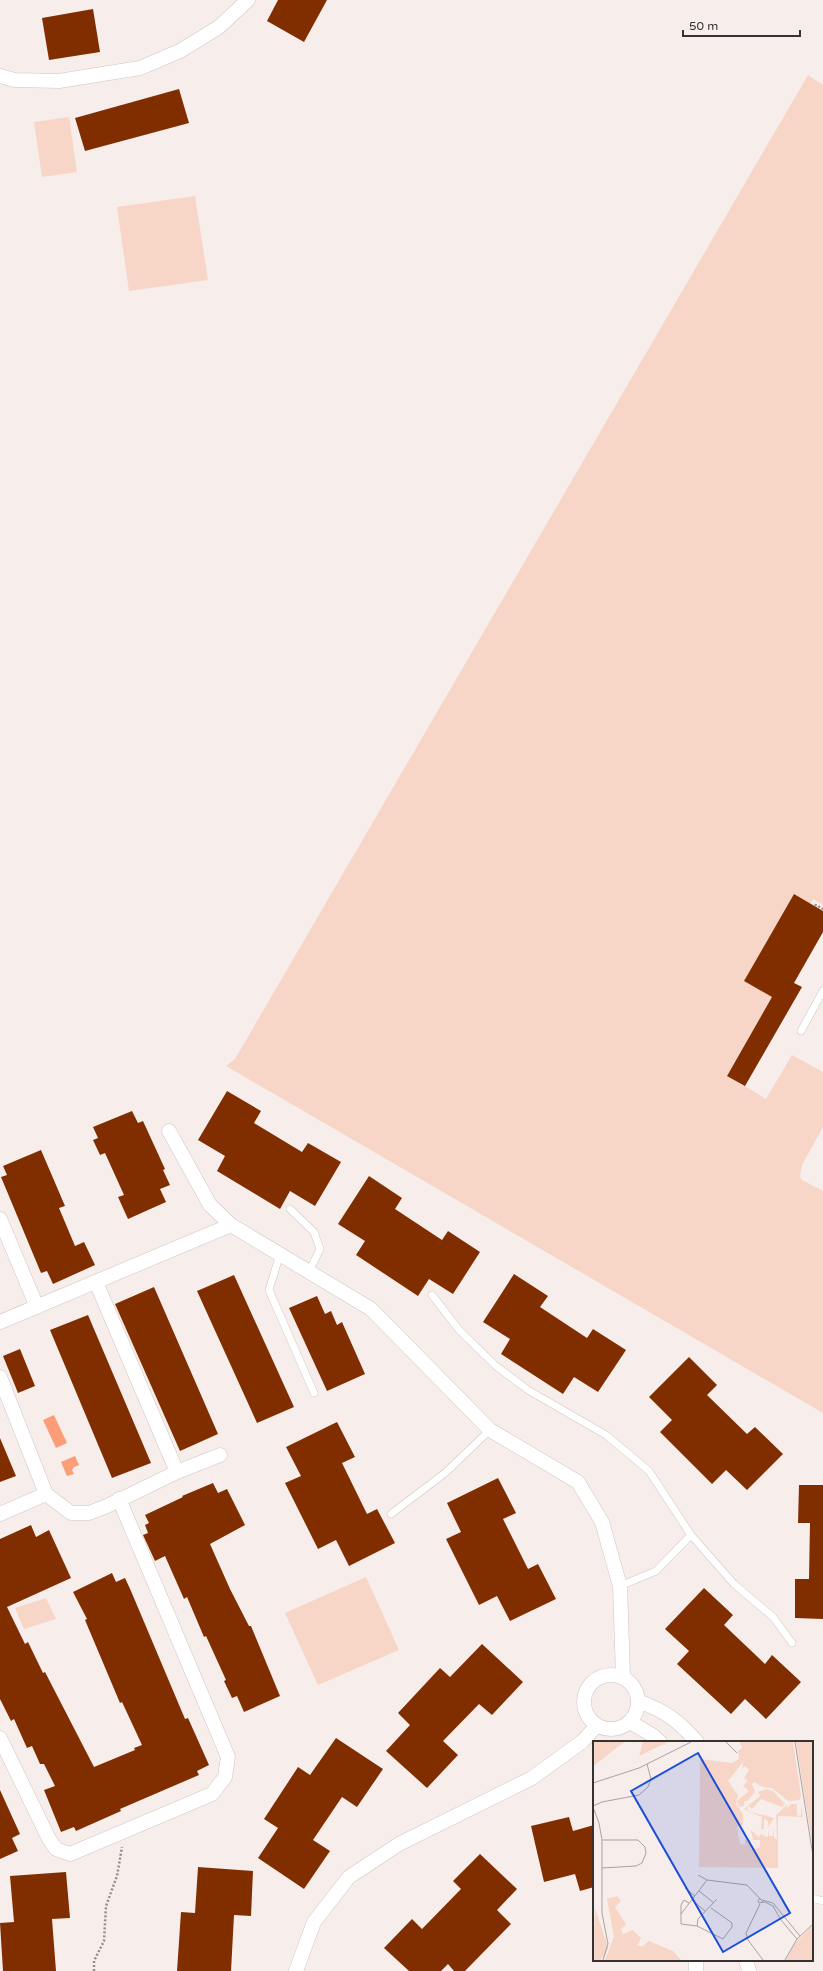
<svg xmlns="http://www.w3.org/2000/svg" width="823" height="1971" viewBox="0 0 823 1971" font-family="'Varela Round',sans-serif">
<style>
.green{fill:#f7d5c7}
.water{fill:#fb9e77}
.building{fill:#802e00}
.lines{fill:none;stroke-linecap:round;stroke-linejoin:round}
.lane-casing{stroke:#cec6c2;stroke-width:8}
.street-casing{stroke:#cec6c2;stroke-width:15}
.path{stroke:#948e8c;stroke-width:2.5;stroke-dasharray:2 2;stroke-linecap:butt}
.lane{stroke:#fff;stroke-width:7}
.street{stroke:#fff;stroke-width:14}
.inset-road{fill:none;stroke:#a9a3a1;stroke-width:1}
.view{fill:#1d4ed8;fill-opacity:0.15;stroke:#1d4ed8;stroke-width:2}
.inset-edge{fill:none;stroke:#353231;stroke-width:2}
</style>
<rect width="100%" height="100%" fill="#f7eeeb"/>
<path class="green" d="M808 75 823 85V905L813 899 811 904 794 894 744 981 772 997 727 1075 766 1099 792 1055 823 1072V1127L802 1165 800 1176 802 1180 823 1191V1413L226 1066 235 1059Z
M69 117 77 172 42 177 34 122Z
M195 196 208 280 129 291 117 207Z
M366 1577 399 1650 318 1685 285 1613Z
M46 1598 56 1619 24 1629 15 1608Z"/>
<path class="water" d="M54 1415 67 1443 56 1448 43 1420Z
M75 1456 79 1465 74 1467 72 1470 74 1474 67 1476 61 1462Z"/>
<path class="building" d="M278 0H327L304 42 267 21Z
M93 9 100 52 49 60 42 18Z
M179 89 189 123 85 151 75 118Z
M794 894 823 911V932L794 983 802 987 745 1086 727 1076 772 997 744 981Z
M227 1091 261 1111 254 1123 302 1152 308 1143 341 1162 315 1206 290 1191 280 1209 217 1171 225 1156 198 1140Z
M132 1111 138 1123 143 1121 165 1169 163 1170 170 1185 160 1189 166 1202 128 1219 118 1197 124 1195 105 1153 100 1155 93 1140 98 1138 93 1127Z
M41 1150 65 1206 59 1208 75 1246 84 1242 95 1265 53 1284 47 1271 41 1273 1 1177 7 1175 3 1166Z
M369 1176 402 1198 395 1209 442 1240 448 1231 480 1252 453 1294 429 1279 418 1296 356 1255 365 1241 338 1224Z
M514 1274 548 1296 540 1307 587 1338 593 1329 626 1350 598 1392 574 1377 563 1394 501 1354 510 1339 483 1322Z
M234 1275 294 1407 257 1423 197 1291Z
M154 1287 218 1434 180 1451 115 1304Z
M317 1296 325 1314 331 1311 337 1325 342 1322 365 1374 327 1391 289 1308Z
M88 1315 151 1463 112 1478 50 1330Z
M20 1349 35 1386 18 1393 3 1356Z
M689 1357 717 1385 707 1395 747 1434 755 1427 783 1454 747 1490 726 1470 712 1484 660 1432 672 1420 649 1397Z
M337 1422 355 1457 342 1463 367 1514 377 1509 395 1543 349 1566 336 1540 318 1549 285 1483 301 1476 286 1447Z
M0 1438 16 1476 0 1482Z
M498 1478 516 1513 503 1519 528 1569 538 1564 556 1599 510 1621 497 1596 479 1605 446 1539 461 1532 447 1503Z
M213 1483 218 1493 227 1489 245 1525 210 1544 230 1589 249 1626H251L280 1696 244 1712 237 1696 232 1698 224 1681 226 1680 206 1636 204 1637 187 1597 184 1599 165 1556 155 1561 143 1535 148 1533 145 1525 149 1523 145 1515 183 1497 182 1496Z
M799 1485H823V1619L795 1618V1579H809L810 1523H798Z
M31 1525 36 1537 49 1530 71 1578 7 1607 25 1644 28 1642 43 1673 45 1672 94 1767 135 1750 134 1748 142 1745 122 1702 120 1703 85 1620 87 1619 73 1592 112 1573 116 1582 125 1578 131 1591 185 1719 188 1718 209 1765 197 1771 199 1775 120 1809 121 1811 76 1831 74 1827 61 1832 44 1790 55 1786 44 1764H40L32 1746 27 1748 14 1719 11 1721 0 1699V1539Z
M704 1588 733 1615 724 1625 765 1664 772 1655 801 1682 766 1719 745 1699 731 1714 677 1664 689 1651 665 1629Z
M482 1644 523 1682 492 1715 479 1704 443 1741 458 1755 427 1788 386 1751 410 1725 398 1713 440 1668 450 1677Z
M336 1738 383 1769 357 1807 342 1797 313 1840 330 1851 304 1889 258 1858 278 1828 264 1819 298 1767 310 1775Z
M0 1790 20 1834 12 1838 18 1851 0 1859Z
M569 1817 573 1831 594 1825V1887L580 1891 575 1874 544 1882 531 1826Z
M480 1854 517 1889 497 1910 511 1924 465 1971H454L448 1964 441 1971H409L384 1948 412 1919 422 1929 461 1889 453 1881Z
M198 1867 253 1871 251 1916 234 1915 231 1971H177L181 1912 195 1913Z
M66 1872 70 1918 52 1919 56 1971H3L0 1923 14 1922 10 1876Z"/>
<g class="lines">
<defs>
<path id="lane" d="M801 1031 823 991
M290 1209 314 1232 320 1249 309 1272
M280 1254 269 1290 314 1393
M432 1295 460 1331 496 1366 528 1390 606 1435 649 1471 691 1535 734 1584 773 1617 792 1643
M391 1514 445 1473 490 1430
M620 1586 656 1571 691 1535
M812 1898 823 1901"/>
<path id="street" d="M0 76 15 80 59 81 140 68 180 51 219 27 248 0
M169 1131 210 1205 231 1225 371 1309 490 1430 578 1482 602 1522 620 1586 623 1677
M0 1219 37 1307
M96 1282 177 1472
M0 1322 231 1225
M0 1377 46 1494
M0 1514 46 1494 71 1513H89L107 1506 177 1472 220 1455
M584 1702a27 27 0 1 1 54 0a27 27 0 1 1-54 0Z
M638 1701C665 1711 678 1720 697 1742
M630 1722 652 1735 660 1742
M0 1738 49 1839 56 1849 70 1854 212 1794 225 1777 228 1757 119 1499
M746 1960 749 1971
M296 1971 314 1922 349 1877 399 1844 532 1778 583 1741 597 1725
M696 1971V1960"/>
</defs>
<use href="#lane" class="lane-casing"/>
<use href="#street" class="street-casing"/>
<path class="path" d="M815 906 816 905 823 909
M94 1971V1961L104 1941 106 1906 117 1876 122 1847"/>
<use href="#lane" class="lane"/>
<use href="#street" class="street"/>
</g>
<g transform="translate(593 1741)">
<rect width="220" height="220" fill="#f7eeeb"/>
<path d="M0 1H31L2 24H0ZM50 1H75L46 15ZM147 1H200L208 55 207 59 195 60 179 47 170 46 161 41 159 43 162 51 154 60H151V65L146 66 144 60 156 50 150 45 155 40 151 37 156 29 152 25 149 27 150 21 135 40 145 54 143 63 150 73V84L144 86 147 103 152 104V99H157L158 108 167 107V99H160L158 89 166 96 168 93 175 96 176 87V95H180L181 86V97L184 98 183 74 195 63 193 69 198 63H204V75L208 74V63L210 76 185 75V127L106 126 107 18 139 22 146 18 145 10 149 7ZM203 1H220V108L213 64ZM173 48 180 50 192 63 189 66 168 58 159 68 156 65 154 68 158 71 181 77 175 86V80L171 78V88H168L169 76 151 68 167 55 165 51ZM24 155 28 160 22 166 33 183 28 188 30 193 40 189 48 197 44 205H50L56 200 80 210 88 219H12L21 196 14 158ZM2 167 15 206 13 213 7 219H0ZM220 184V219H193L202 202Z" fill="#f7d5c7"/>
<path class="inset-road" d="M133 1 144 12M202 1 220 115M0 42 46 27 98 1M0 65 9 61 46 54 55 46 58 38 54 23M0 66 6 82 9 99V172L15 203 10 219M9 127 43 125 49 122 53 112 52 106 45 99H9M105 134 114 139 154 144 170 161M92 147 102 155M106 150 121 162M167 157 165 160 166 162 172 161 180 165 188 179 204 198M99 159 112 170M169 159 180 162 207 195M96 162 91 159 88 164V183L104 185 130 198 139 186V182L118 167M167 163 153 192 155 199 170 219M88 173 114 139M104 185 105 178 124 158M192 219 204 198 220 183"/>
<path class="view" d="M105 12 197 172 130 211 38 50Z"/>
<rect width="220" height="220" class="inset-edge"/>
</g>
<path d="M683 30v6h117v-6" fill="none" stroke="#353231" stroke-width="2"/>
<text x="689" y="30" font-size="12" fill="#353231" stroke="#f7eeeb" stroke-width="3" paint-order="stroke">50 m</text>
</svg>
